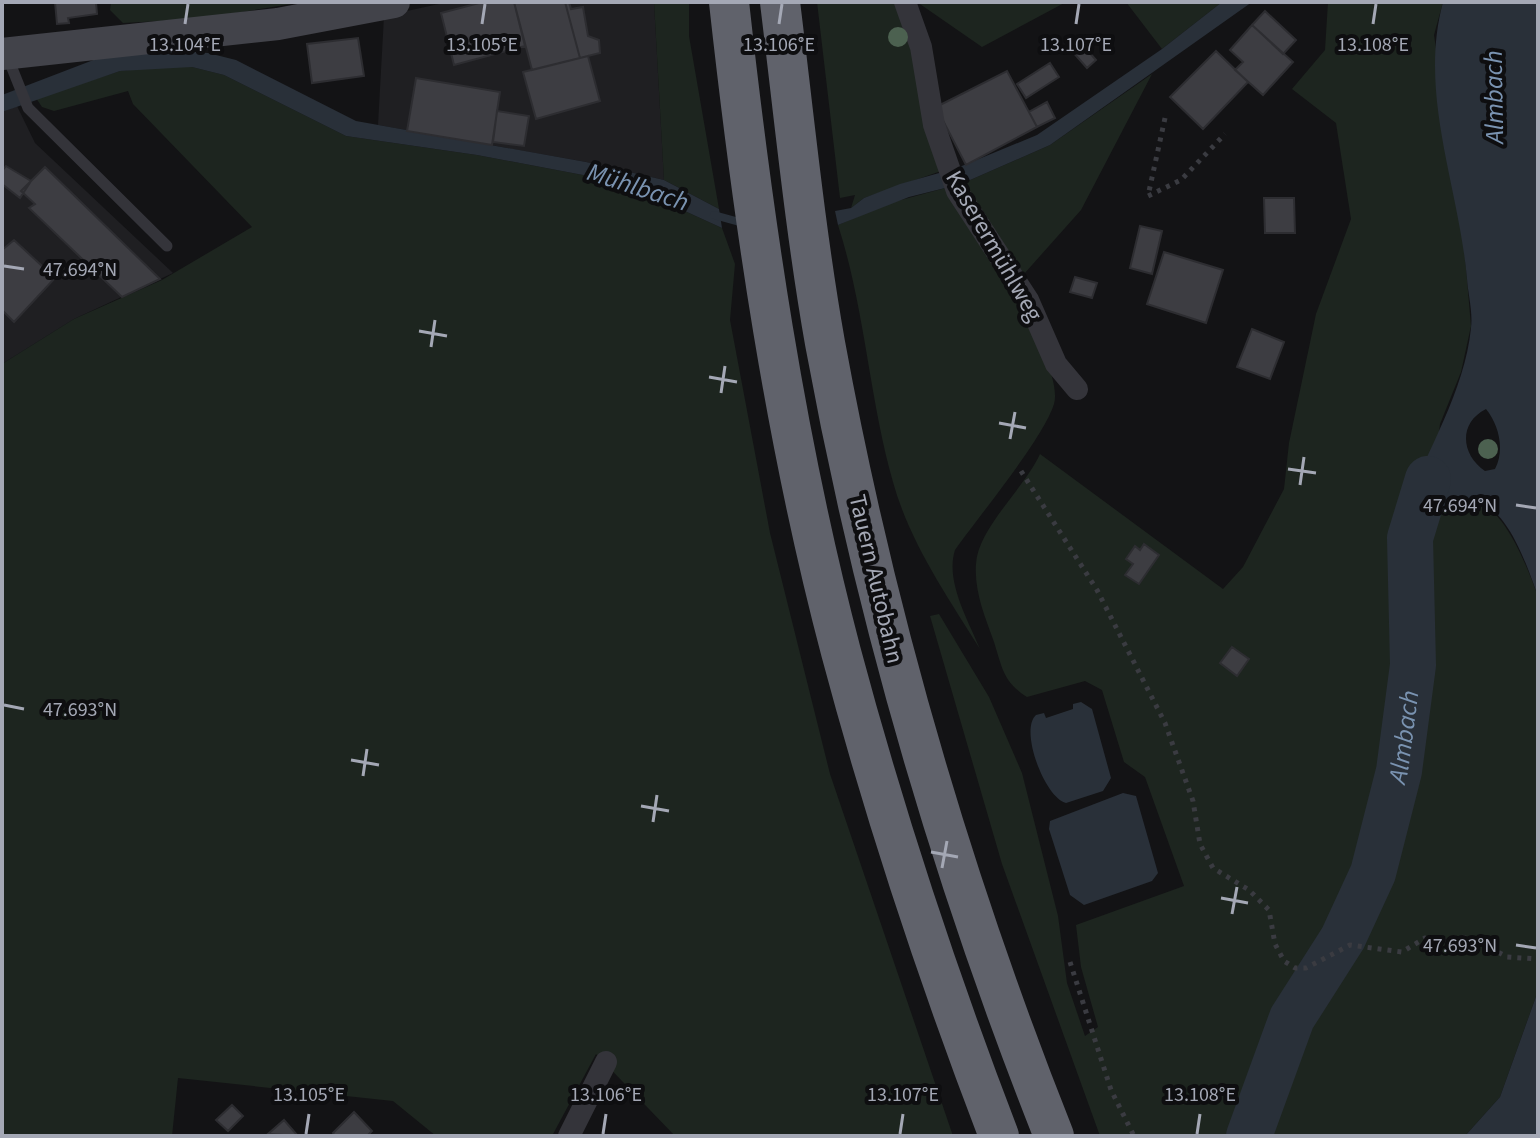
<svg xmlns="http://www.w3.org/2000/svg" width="1540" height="1138" viewBox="0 0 1540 1138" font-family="'Source Sans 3',sans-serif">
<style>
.built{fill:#1f1f22}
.green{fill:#1d251f}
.water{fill:#293039;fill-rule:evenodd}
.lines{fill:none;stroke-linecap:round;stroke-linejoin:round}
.stream{stroke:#293039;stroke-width:8}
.river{stroke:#293039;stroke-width:46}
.building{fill:#3d3d42;stroke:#2d2d31;stroke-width:2}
.path{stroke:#3a3b41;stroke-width:5;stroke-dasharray:4 6;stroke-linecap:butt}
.lane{stroke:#34343a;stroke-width:11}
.street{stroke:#34343a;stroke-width:22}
.secondary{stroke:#42434a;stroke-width:32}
.highway{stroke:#60626b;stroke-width:40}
.tree{fill:#4c6150}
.ticks{fill:none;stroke:#a4a8b5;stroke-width:3}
.labels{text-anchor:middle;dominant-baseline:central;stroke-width:8;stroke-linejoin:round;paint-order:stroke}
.street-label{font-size:24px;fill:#a4a8b5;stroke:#0e0e10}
.water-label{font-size:26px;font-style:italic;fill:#7a93b1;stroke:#0e0e10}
.ticks-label{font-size:20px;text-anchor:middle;fill:#a4a8b5;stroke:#0e0e10;stroke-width:8;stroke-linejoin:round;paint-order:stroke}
</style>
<rect width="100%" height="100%" fill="#131315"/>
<path class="built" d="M448 2H654L664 180 586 162 378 125 384 16Z
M17 106 35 143 173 273 74 319 2 364V112Z"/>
<path class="green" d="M111 2H303L199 19 123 23 110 10Z
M654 2H689V36L719 209 664 180Z
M817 2H899L941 171 864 198 851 208 855 195 840 198Z
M917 2H1066L982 47Z
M1126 2H1222L1162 49Z
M1328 2H1443L1434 35 1463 233 1471 326 1461 372 1440 424 1426 532C1483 452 1519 546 1538 596V991L1500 1097 1465 1136H1100L1002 864 930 616 939 614 989 697 1022 773 1058 916 1067 983 1085 1036 1098 1027 1081 967 1076 925 1184 886 1145 777 1124 762 1102 690 1085 681 1027 697C1003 682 1002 667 994 642 985 617 974 591 976 564 978 528 1024 489 1040 454L1223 589 1243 567 1284 489 1289 443 1316 314 1351 219 1336 123 1292 89 1325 50Z
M159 67H192L224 75 346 136 477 155 604 179 641 191 722 228 735 264 730 320 770 533 830 774 953 1136H675L596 1054 552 1136H436L393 1101 178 1078 172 1136H2V364L74 319 162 280 252 227 133 104 128 91 54 111 42 107 36 98 120 71Z
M1152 74 1081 210 1024 274 961 184 1050 145Z
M949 187C972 226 1066 364 1054 404 1043 439 979 516 955 550 945 581 968 620 980 649 947 596 910 543 893 482 869 397 865 309 838 225L890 203Z"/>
<path class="water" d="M1222 2H1252L1050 145 961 184 909 197 838 225 835 211 851 208 864 198 900 184 957 168 1037 135 1162 49Z
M1443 2H1538V596C1524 559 1498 472 1442 510 1428 521 1432 529 1410 538L1395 533C1417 466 1464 399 1471 328 1473 312 1468 294 1467 279 1459 186 1418 95 1443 2ZM1486 409C1499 425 1505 450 1495 469L1485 471C1461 455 1458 423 1486 409Z
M170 50 208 53 236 60 356 121 586 162 664 180 719 209 722 228 641 191 604 179 477 155 346 136 224 75 192 67 120 71 2 112V95L96 59Z
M1081 702 1092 709 1111 778 1103 791 1066 803C1045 798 1019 730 1036 715L1044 713 1046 718 1073 709V704Z
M1123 793 1136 796 1158 873 1152 881 1084 905 1070 895 1049 829 1050 821Z
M1538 991V1136H1465L1500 1097Z"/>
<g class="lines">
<path class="stream" d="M714 215 743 223"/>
<path class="river" id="s1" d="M1249 1136 1292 1018 1343 938 1373 873 1399 771 1413 665 1410 538 1428 479"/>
</g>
<path class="building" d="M55 2H96L97 14 68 18 69 23 57 24Z
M483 2H514L525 46 454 65 441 13Z
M514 2H565L580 58 532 70Z
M565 2H569L571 9 583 7 588 36 599 40 600 53 580 58Z
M1265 11 1296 40 1283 54 1252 25Z
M1252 25 1293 62 1263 95 1235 70 1243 62 1230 50Z
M358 38 364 76 312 83 307 44Z
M1081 43 1096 60 1087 68 1072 51Z
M1216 51 1248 82 1203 129 1170 97Z
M588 56 600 101 536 119 523 72Z
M1050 63 1059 77 1026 98 1017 84Z
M1007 71 1037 127 966 165 936 107Z
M416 78 500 92 492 145 407 131Z
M1047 102 1055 118 1037 127 1029 112Z
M497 111 529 116 524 146 493 142Z
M6 166 31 181 20 198 2 184V171Z
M45 167 160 279 122 297 29 208 35 204 21 191Z
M1264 198H1294L1295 233H1265Z
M1140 226 1162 231 1152 274 1130 268Z
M14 240 55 278 14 322 2 310V250Z
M1164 252 1223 270 1206 323 1147 304Z
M1075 277 1097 283 1092 298 1070 292Z
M1252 329 1284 342 1270 379 1237 367Z
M1144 544 1159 555 1139 584 1125 575 1133 564 1126 559 1135 546 1140 550Z
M1232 647 1249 659 1237 676 1220 663Z
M232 1105 243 1116 228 1131 216 1120Z
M354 1112 372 1131 367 1136H335L333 1133Z
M284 1120 298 1136 268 1134Z"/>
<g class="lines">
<path class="path" d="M1165 118 1148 196 1181 180 1225 134
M1021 471 1097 590 1165 723 1193 801 1200 844 1213 868 1249 890 1269 910 1275 944 1284 961 1295 968H1306L1350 945 1402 952 1425 938 1434 942 1460 937 1474 939 1507 957 1538 959
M1070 962 1111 1090 1134 1136"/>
<path class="lane" d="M8 58 28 108 167 246"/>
<path class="street" d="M905 2 921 47 934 125 957 191 1028 300 1056 364 1077 389
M569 1136 606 1062"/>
<path class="secondary" d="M2 54 278 24 394 2"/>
<path class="highway" d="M729 2C753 220 785 440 841 652 885 817 938 977 999 1136
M780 2C794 116 805 230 825 343 875 616 952 879 1054 1136"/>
</g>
<g class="tree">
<circle cx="898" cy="37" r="10"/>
<circle cx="1488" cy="449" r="10"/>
</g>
<path class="ticks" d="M185 24 188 4M482 24 485 4M779 24 782 4M1076 24 1079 4M1373 24 1376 4M4 266 24 269M419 331 447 336M431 347 435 320M709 377 737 382M721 393 725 366M999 423 1026 428M1010 439 1015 412M1288 469 1316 473M1300 485 1304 457M1516 505 1536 508M4 705 24 709M351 760 379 765M363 776 367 749M641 806 669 811M653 822 657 795M931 852 958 857M942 868 947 841M1221 898 1248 903M1232 914 1237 887M1516 945 1536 948M306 1134 309 1114M603 1134 606 1114M900 1134 903 1114M1197 1134 1200 1114"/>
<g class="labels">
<g class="street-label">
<text transform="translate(994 246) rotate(60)">Kaserermühlweg</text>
<text transform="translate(876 579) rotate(77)">Tauern Autobahn</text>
</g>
<g class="water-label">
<text transform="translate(1494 97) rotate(-91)">Almbach</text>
<text transform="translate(638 187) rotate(18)">Mühlbach</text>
<text stroke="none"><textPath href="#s1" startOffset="432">Almbach</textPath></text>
</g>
</g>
<g class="ticks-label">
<text x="185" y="51">13.104°E</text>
<text x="482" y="51">13.105°E</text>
<text x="779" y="51">13.106°E</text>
<text x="1076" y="51">13.107°E</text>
<text x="1373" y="51">13.108°E</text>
<text x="80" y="276">47.694°N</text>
<text x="1460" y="512">47.694°N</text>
<text x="80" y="716">47.693°N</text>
<text x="1460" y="952">47.693°N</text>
<text x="309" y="1101">13.105°E</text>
<text x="606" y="1101">13.106°E</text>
<text x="903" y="1101">13.107°E</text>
<text x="1200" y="1101">13.108°E</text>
</g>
<rect width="1540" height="1138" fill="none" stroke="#a4a8b5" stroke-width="8"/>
</svg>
